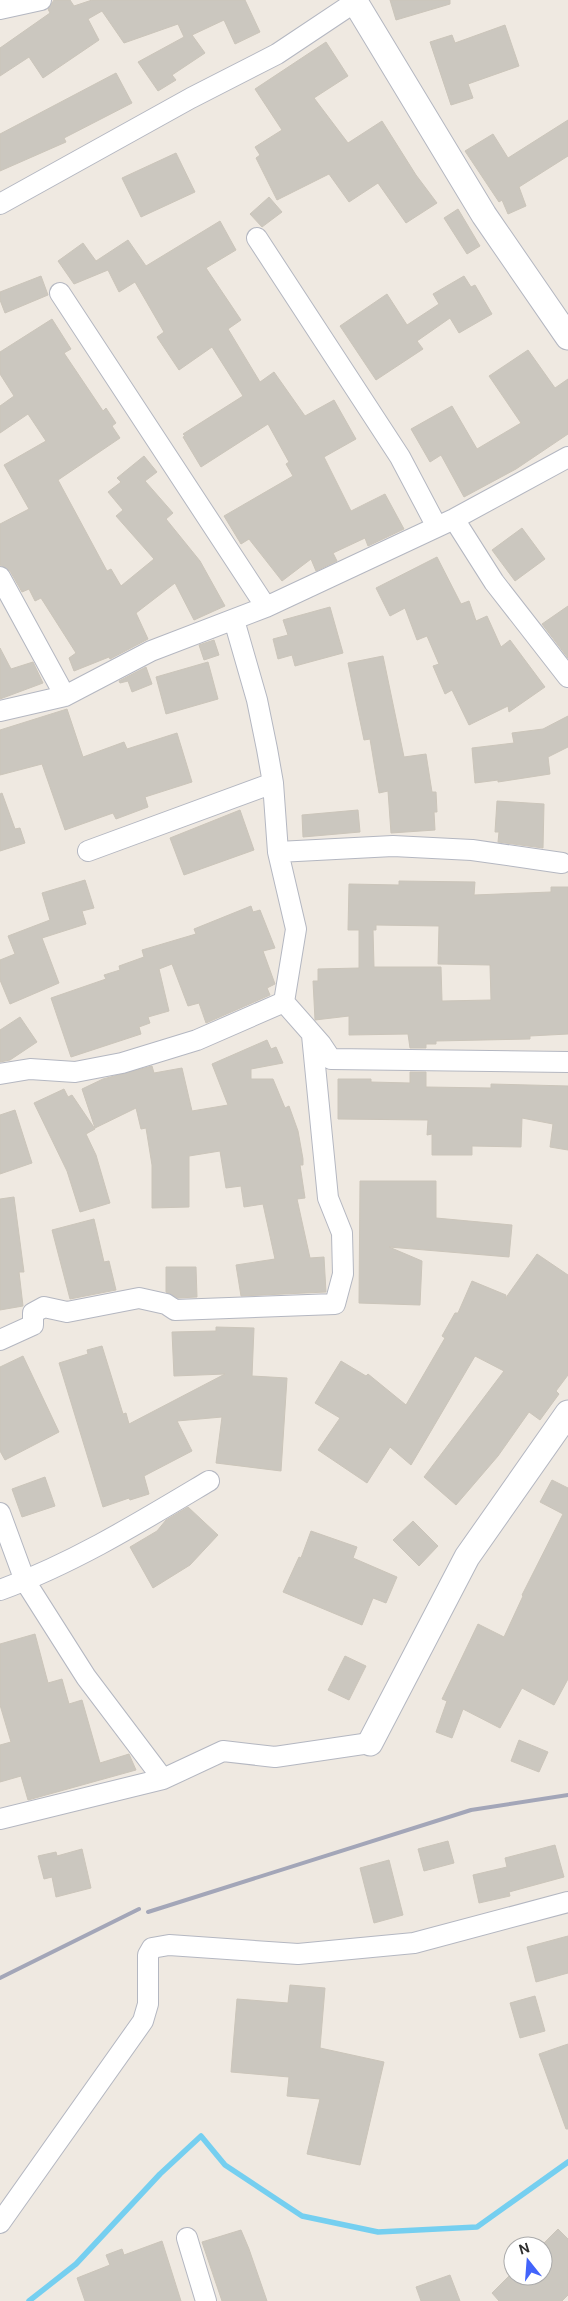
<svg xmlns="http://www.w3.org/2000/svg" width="568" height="2301" viewBox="0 0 568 2301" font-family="'DM Sans',sans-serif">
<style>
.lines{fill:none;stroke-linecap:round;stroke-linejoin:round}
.stream{stroke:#75cff0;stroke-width:5.5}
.building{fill:#cbc7bf;stroke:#cbc5ba;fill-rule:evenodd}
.minor-casing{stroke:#b4b7c1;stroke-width:22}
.tertiary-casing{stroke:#b4b7c1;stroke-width:27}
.minor{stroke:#fff;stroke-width:20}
.tertiary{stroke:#fff;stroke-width:25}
.rail{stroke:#a3a6b8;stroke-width:4}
</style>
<rect width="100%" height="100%" fill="#efe9e1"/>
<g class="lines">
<path class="stream" d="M29 2301 76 2264 160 2174 201 2136 225 2165 302 2216 378 2232 477 2227 568 2162"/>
</g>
<path class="building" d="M54 0H70L74 6 92 0H245L260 32 235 44 224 20 192 35 205 53 172 75 176 80 158 91 138 62 184 37 178 24 124 43 102 11 88 19 99 40 43 78 29 57 0 76V48L50 13 48 9Z
M390 0H450V4L396 20Z
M505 25 519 66 468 84 473 98 451 105 430 42 452 35 455 43Z
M326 42 348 76 314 98 348 143 382 121 416 175 437 203 406 223 378 183 349 202 329 174 277 200 256 158 260 155 255 147 282 130 255 89Z
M116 73 132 103 64 138 66 142 0 171V134Z
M568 120V156L519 187 526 206 508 214 502 200 499 202 465 151 493 134 508 158Z
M176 153 195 192 141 217 122 178Z
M269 197 282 212 262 227 250 214Z
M458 209 480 246 467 254 444 218Z
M220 221 236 250 206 268 241 320 228 329 260 382 274 372 305 416 334 400 356 439 324 457 351 511 385 494 404 529 368 546 365 538 333 553 337 561 316 571 311 559 282 581 249 539 241 544 224 516 293 476 286 464 289 462 268 424 201 467 183 437 185 436 183 434 243 396 212 347 179 370 157 337 164 332 135 282 119 292 108 270 74 284 58 261 83 243 96 261 128 240 146 266Z
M41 276 48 295 5 313 0 300V292Z
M464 276 471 287 475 285 492 314 459 333 450 318 417 341 423 349 376 380 340 326 387 294 407 325 439 304 433 294Z
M52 319 71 349 64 353 103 411 106 408 116 423 112 426 120 438 58 480 107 571 111 569 121 586 154 559 116 516 123 510 108 492 121 482 117 478 144 456 157 472 145 481 173 513 166 519 200 561 225 606 194 620 175 583 136 613 148 639 110 659 109 657 74 671 69 658 76 653 41 598 35 601 29 589 22 592 10 571 0 565V524L29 509 4 465 46 441 28 414 0 433V406L14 396 0 374V352Z
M528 350 555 388 568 379V434L516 469 464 497 441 455 430 462 411 429 452 406 477 449 521 423 489 376Z
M522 528 545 559 515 581 492 550Z
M437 557 461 604 469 601 476 621 487 616 501 647 510 640 545 687 509 712 508 706 469 725 452 690 445 694 433 666 439 664 427 636 417 640 405 608 390 616 376 588Z
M568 606V658L542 624Z
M330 607 343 653 295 666 292 655 278 659 273 639 288 635 283 620Z
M214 640 219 655 204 660 199 645Z
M0 648 11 669 33 662 43 683 0 699Z
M383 656 404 757 426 754 432 792H436L437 812H434L435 830 391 833 388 791 379 793 370 739 364 740 348 663Z
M208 662 218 699 166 714 156 677Z
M146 667 152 684 132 692 128 681 120 683 119 681Z
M67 709 83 757 124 742 127 749 177 733 192 782 145 797 148 807 116 819 113 813 65 830 42 764 0 775V730Z
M568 716V747L548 757 550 774 498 782V780L475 783 472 748 514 743 512 733 543 729Z
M2 793 15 829 20 828 25 843 0 851V794Z
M497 801 544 804 543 848 498 842 499 832H495Z
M240 810 254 850 184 875 170 838Z
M358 810 360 832 303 837 302 815Z
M85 880 94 908 82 911 86 924 42 938 59 983 10 1004 0 980V960L15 954 8 936 50 920 42 893Z
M399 881 475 882 474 895 551 892V887H568V1034L530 1036V1039L436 1041V1044H426V1048H410L408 1034 349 1035V1016L315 1020 313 981H318V969L359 968V930H348L349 884 399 885ZM376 925 439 926 438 964 490 965 491 1000 442 1001 441 967H374L373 930H376Z
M251 906 253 912 260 910 275 948 263 951 275 984 267 988 270 995 206 1023 199 1003 188 1006 172 964 159 969 169 1011 148 1017 150 1023 139 1027 141 1034 71 1057 51 998 106 979 104 975 120 970 119 966 144 957 142 950 196 934 194 929Z
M20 1017 37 1042 10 1060 0 1062V1030Z
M267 1040 271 1049 276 1047 283 1063 251 1069V1079H273L285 1108 289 1106 298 1131 303 1159V1165H300L305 1198 297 1199 310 1258 324 1257 326 1292 241 1296 236 1265 275 1259 263 1204 244 1207 241 1186 226 1188 220 1151 189 1156V1207L152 1208V1165L146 1128 141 1129 136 1108 95 1128 82 1089 103 1079 152 1066 154 1073 182 1068 192 1111 228 1105 212 1064Z
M410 1072H426V1087L491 1088V1084L568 1086V1150L550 1147 553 1124 522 1118 521 1147 472 1146V1155H432V1134L427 1135 428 1120 338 1119V1079H371V1082L410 1083Z
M64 1089 68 1097 72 1095 95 1129 86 1134 96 1155 110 1203 80 1212 67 1171 34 1103Z
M15 1110 32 1163 0 1174V1115Z
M360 1181H436V1218L512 1225 509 1257 389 1247 422 1261 420 1305 359 1303Z
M14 1197 24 1272H19L23 1306 0 1310V1199Z
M94 1219 104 1262 109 1261 116 1290 70 1299 52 1230Z
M537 1254 568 1275V1375L556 1391 559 1394 540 1420 529 1412 498 1456 456 1505 424 1477 504 1371 475 1356 411 1465 390 1447 367 1483 318 1450 340 1418 315 1403 341 1361 366 1376 368 1374 406 1405 445 1338 442 1336 455 1313H458L472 1281 506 1295 505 1299Z
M166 1267H196L197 1297 178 1298 166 1292Z
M216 1327 254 1328 252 1376 287 1378 281 1471 216 1463 222 1417 177 1421 192 1451 144 1476 149 1494 130 1500 129 1498 103 1507 59 1363 88 1354 87 1350 102 1346 123 1414 126 1413 129 1424 225 1374 174 1376 172 1332 216 1331Z
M23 1356 59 1432 5 1460 0 1451V1367Z
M45 1477 55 1506 22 1517 12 1489Z
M552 1480 568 1488V1679L554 1705 522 1688 500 1728 463 1709 452 1738 436 1732 447 1701 442 1699 478 1624 504 1637 523 1596 522 1595 563 1514 540 1502Z
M188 1507 218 1535 190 1565 153 1588 130 1547 157 1531 166 1520Z
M413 1521 438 1546 419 1566 393 1540Z
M311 1531 357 1547 353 1558 397 1577 386 1603 373 1598 362 1625 283 1592 299 1557 301 1558Z
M35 1634 48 1683 62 1679 69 1704 82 1700 100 1763 129 1754 136 1770 28 1800 21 1776 0 1782V1745L11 1742 0 1705V1644Z
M345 1656 366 1666 349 1700 328 1690Z
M519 1740 548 1752 539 1772 511 1761Z
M448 1841 454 1863 424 1871 418 1849Z
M555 1845 564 1877 509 1892 510 1896 479 1903 473 1875 507 1867 505 1858Z
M82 1849 91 1888 56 1897 52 1877 44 1879 38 1856 56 1852 57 1856Z
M389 1860 403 1915 374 1923 360 1868Z
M568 1936V1973L536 1982 527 1947Z
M290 1985 325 1988 320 2048 384 2062 360 2165 307 2154 320 2099 287 2096 289 2077 231 2072 237 1999 288 2003Z
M535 1996 545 2031 520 2038 510 2003Z
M568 2044V2129H566L539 2054Z
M558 2229 568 2239V2295L562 2301H499L492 2293 509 2276H543V2244Z
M241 2230 249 2249 267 2301H222L202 2242Z
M162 2241 181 2301H85L77 2278 110 2265 106 2255 122 2249 124 2255Z
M450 2275 460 2301H421L416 2287Z"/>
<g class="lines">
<defs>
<path id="minor" d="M0 9 41 0
M0 204 191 98 277 54 355 2
M257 238 400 457 437 527
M60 293 266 607
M454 519 494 582 568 677
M0 577 65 696
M234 620 257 700 267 749 273 783 278 852 296 929 284 1002 321 1044 331 1059 568 1062
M0 711 65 696 151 651 266 607 454 519 568 457
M88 851 273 783
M278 852 393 846 472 850 562 863
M0 1074 30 1069 75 1072 122 1063 197 1040 284 1002
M0 1340 33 1325V1313L44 1307 67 1312 139 1298 166 1304 175 1310 335 1304 343 1274 342 1233 328 1198 312 1035
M0 1513 25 1581 86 1677 163 1779
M0 1590C74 1563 142 1521 209 1481
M0 1819 163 1779 223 1751 275 1757 370 1743
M0 2223 143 2021 148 2004V1955L152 1948 169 1945 298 1954 414 1943 568 1902
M187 2238 206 2301"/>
<path id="tertiary" d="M354 0 484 215 568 337
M370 1743 467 1557 568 1413"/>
</defs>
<use href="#minor" class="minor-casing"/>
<use href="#tertiary" class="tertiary-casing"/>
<use href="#minor" class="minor"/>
<use href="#tertiary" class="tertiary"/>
<path class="rail" d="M148 1912 471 1810 568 1795
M0 1978 139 1909"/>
</g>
<g transform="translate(528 2261) rotate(343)"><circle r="24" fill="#ffffff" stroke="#ababab"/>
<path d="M0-4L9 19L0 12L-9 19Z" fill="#4264fb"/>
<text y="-8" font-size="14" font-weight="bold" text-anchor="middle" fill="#2e2e2e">N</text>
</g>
</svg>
